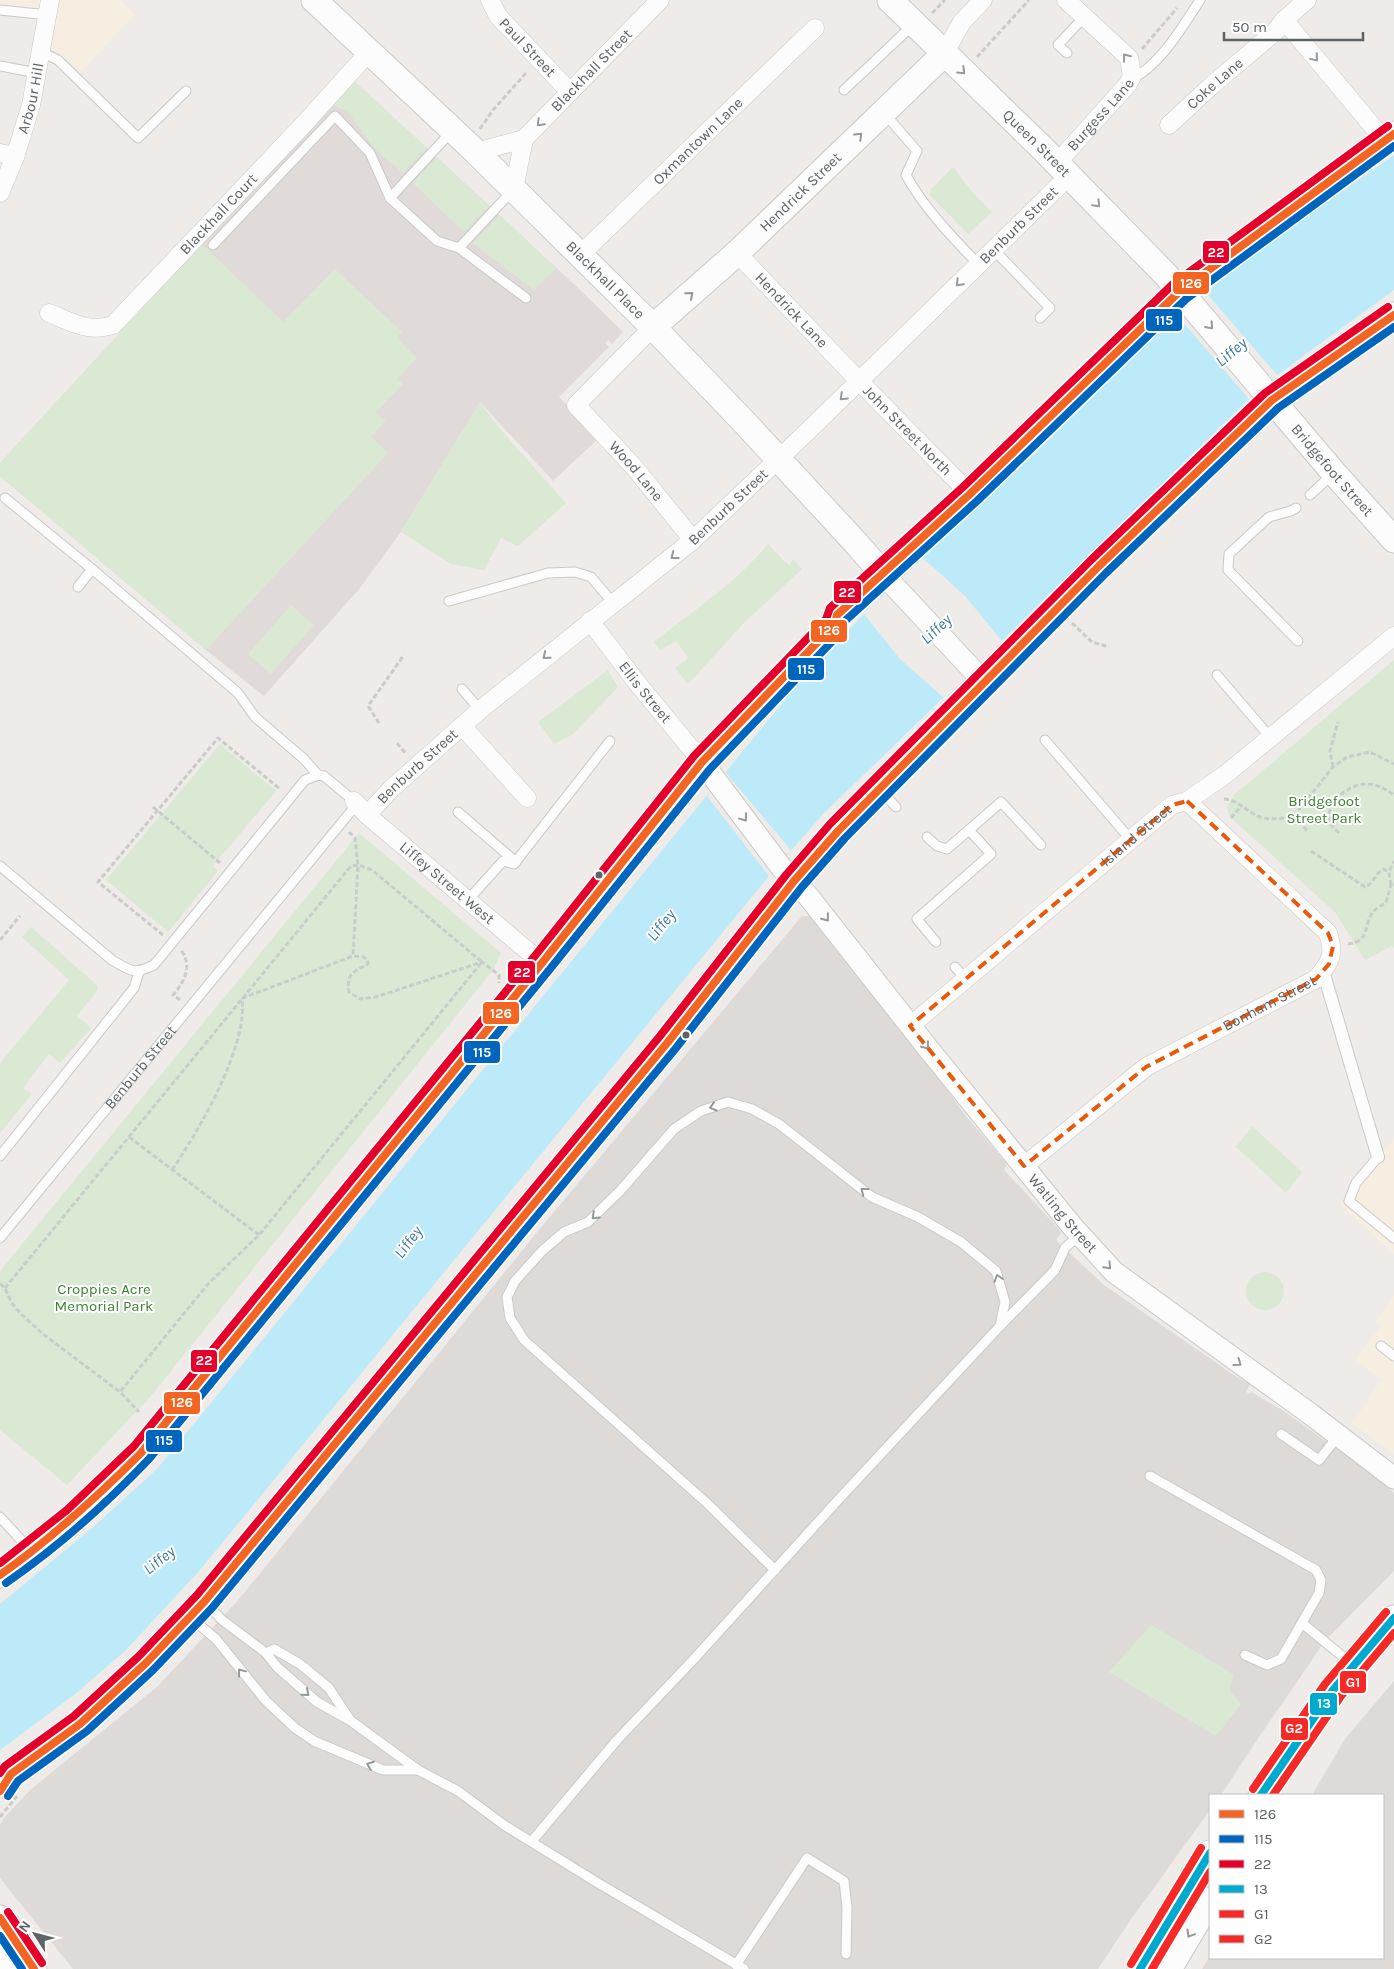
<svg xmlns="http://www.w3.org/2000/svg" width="1394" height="1969" viewBox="0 0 1394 1969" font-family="Karla,sans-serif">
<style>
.commercial{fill:#f7eee2}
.industrial{fill:#dedad8}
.education{fill:#e0dbd8}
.green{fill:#dae9d4}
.water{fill:#bdeaf8}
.pier{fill:#eeebe8}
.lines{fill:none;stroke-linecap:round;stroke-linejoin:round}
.service-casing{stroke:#cac9c8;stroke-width:11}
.pedestrian-casing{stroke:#cac9c8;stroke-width:14}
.minor-casing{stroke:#cac9c8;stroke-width:19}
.tertiary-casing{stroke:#cac9c8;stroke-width:23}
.secondary-casing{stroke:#cacaca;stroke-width:27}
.path{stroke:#c8cdca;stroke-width:3;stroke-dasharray:5 2.5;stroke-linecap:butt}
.service{stroke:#fcfcfc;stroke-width:9}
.pedestrian{stroke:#fcfcfc;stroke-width:12}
.minor{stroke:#fcfcfc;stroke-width:18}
.tertiary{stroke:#fcfcfc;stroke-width:21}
.secondary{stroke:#fcfcfc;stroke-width:25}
.bus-1-casing{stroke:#fff;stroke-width:11}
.bus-2-casing{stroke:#fff;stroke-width:11}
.bus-3-casing{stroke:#fff;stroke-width:11}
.bus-4-casing{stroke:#fff;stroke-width:11}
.bus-5-casing{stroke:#fff;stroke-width:11}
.bus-6-casing{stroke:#fff;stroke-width:11}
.bus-1{stroke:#f26522;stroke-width:8}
.bus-2{stroke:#0065bd;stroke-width:8}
.bus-3{stroke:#e4002b;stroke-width:8}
.bus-4{stroke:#00a9ce;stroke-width:8}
.bus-5{stroke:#f52a26;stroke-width:8}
.bus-6{stroke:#f52a26;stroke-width:8}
.oneway{stroke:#95999a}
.marked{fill:none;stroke:#e8590c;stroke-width:4;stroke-dasharray:10 6;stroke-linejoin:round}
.bus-dot{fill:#5e6366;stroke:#fff;stroke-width:2}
.labels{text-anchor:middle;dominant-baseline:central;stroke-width:4;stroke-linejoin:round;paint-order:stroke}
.street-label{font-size:15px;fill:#5e6366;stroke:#fff}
.park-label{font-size:15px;fill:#3f8034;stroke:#fff}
.water-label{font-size:16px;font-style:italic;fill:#3a7a97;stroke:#fff}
.line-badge{stroke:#fff;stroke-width:2}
.badge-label{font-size:14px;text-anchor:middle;font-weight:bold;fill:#fff}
</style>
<rect width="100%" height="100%" fill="#eeebe8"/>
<path class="commercial" d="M0 0H120L135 15 81 71 41 40 44 16 0 9Z
M1394 1139V1254L1340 1205Z
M1394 1295V1454L1352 1424 1381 1380 1355 1360 1380 1327 1375 1322Z"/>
<path class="industrial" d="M802 916H811L850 967 891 1013 966 1116 1007 1164 1004 1170 1059 1229 1061 1233 1056 1240 1104 1285 1225 1369V1370L1250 1384 1246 1392 1250 1394 1251 1392 1282 1410 1331 1445 1339 1448 1380 1479 1394 1493V1571L1325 1641 1259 1737 1221 1795H1210V1810L1127 1925 1098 1969H73L0 1878V1825L4 1818 30 1790 158 1686 240 1598 538 1231Z
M1394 1681V1969H1202L1210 1956V1958H1383V1795H1312L1345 1739Z"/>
<path class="education" d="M353 80 576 286 623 332 612 344 608 340 605 343 609 347 559 397 599 438 553 481 480 402 401 532 360 588 264 696 206 650 0 476V463Z"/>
<path class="green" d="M353 80 427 148 403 173 376 150 348 112 331 104Z
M437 157 489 206 464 232 413 183Z
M953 167 973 193 992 212 968 234 929 194 931 192 930 190Z
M500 215 556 268 534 290 473 243Z
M202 244 283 322 335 269 402 332 397 338 417 358 397 379 403 384 376 412 386 421 371 437 388 453 206 650 0 476V463Z
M480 402 500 429 566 503 518 546 501 538 484 570 451 564 401 532Z
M768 544 789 566 793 559 802 569 746 621 688 684 675 668 688 658 676 641 660 650 654 642C693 611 736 583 768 544Z
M291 605 314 625 271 674 248 654Z
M1394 660V949L1392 946 1365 960 1335 912 1229 816 1227 807 1234 795Z
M608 670 618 687 572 735 554 744 538 722Z
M220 744 276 791 213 866 218 871 168 932 106 880Z
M359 833 501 953 493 970 151 1396 67 1485 0 1430V1271Z
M31 927 98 986 97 991 77 1016 91 1028 60 1063 49 1054 23 1088 32 1094 0 1133V1063L69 980 22 937Z
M1252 1126 1302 1172 1286 1193 1236 1147Z
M1246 1291a19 19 0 1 1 38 0a19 19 0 1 1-38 0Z
M1151 1625 1233 1674 1230 1691 1241 1704 1216 1736 1109 1672Z"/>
<path class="water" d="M1394 155V290L1277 375 1249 399 1002 641 823 814 769 876 200 1570 124 1652 75 1694 0 1750V1604L91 1529 157 1469 797 685 864 614 1175 313 1203 289Z"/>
<path class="pier" d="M1203 289 1277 375 1249 399 1175 313Z
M923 558 965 596 1002 641 944 698 900 659 864 614Z
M726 773 791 850 769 876 707 796Z"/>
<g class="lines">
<defs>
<g id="service">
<path d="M0 10 48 15"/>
<path d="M41 52 58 60 138 138 186 91"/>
<path d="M1067 53 1058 45 1084 17"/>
<path d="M0 66 37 73"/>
<path d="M1131 79C1159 67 1183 26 1200 0"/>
<path d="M844 90 914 24"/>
<path d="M885 114 917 151 906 175C923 207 953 238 978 264"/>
<path d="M451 132 390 198 437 241 459 248 512 191"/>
<path d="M213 245 335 116 370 153 390 198"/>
<path d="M459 248 526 298"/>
<path d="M993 249 1050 308 1040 318"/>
<path d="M1310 495 1334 473"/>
<path d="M5 498 92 569 238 693 255 717 304 759 318 775"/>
<path d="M1296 508 1291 511 1269 517 1229 554 1228 570 1298 641"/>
<path d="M78 587 92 569"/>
<path d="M449 601 548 573 575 572 591 577 613 603"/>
<path d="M1217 675 1270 737"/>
<path d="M462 689 480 710"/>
<path d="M1045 740 1131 840"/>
<path d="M881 791 896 807"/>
<path d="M458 812 516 862"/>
<path d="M927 837 937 846 947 849 1001 802 1041 845"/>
<path d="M0 866 112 960C131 971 133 975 154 965L305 780 318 775 324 776 354 801"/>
<path d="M468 900 503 861 514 864 610 741"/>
<path d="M936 942 917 919 991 854 969 830"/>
<path d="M955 967 966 979"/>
<path d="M0 1156 134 988 139 972"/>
<path d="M1378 1157 1356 1183 1349 1201 1394 1238"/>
<path id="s1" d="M0 1238 357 804"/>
<path d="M1381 1346 1394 1356"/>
<path d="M1281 1434 1319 1460 1338 1436"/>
<path d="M1150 1476 1316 1570 1321 1580 1319 1593 1281 1659 1267 1665 1245 1655"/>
<path d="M0 1517 31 1551"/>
<path d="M775 1570 709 1505 524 1340 510 1318 507 1297 515 1281 542 1251 564 1232 588 1222 620 1191 674 1129 701 1111 728 1102 752 1109 779 1124 872 1197 918 1217 961 1242 996 1271 1005 1302 1000 1326"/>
<path d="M205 1602 222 1620 266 1653 277 1667 317 1702 351 1721 418 1770 458 1791 504 1825 598 1883 744 1969"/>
<path d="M191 1618 216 1639 266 1701 295 1728 314 1741 383 1770H418"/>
<path d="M1302 1623 1353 1665"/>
<path d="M266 1653 274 1649 300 1664 329 1688 350 1720"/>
<path d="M532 1841 617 1740 693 1660 839 1499 1000 1326 1055 1270 1065 1248 1079 1235"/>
<path d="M736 1965 807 1858 844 1881 847 1907 846 1954"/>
</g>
<path id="pedestrian" d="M1323 971 1378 1157"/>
<g id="minor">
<path id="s2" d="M490 0 498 16 570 92"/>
<path d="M1284 20 1385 141"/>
<path d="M944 54 962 22 983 0"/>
<path id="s3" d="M1169 125 1211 86 1275 32 1284 20 1307 0"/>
<path id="s4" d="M476 152 524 139 660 0"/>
<path d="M0 153 15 157"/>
<path id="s5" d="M1057 163 1128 84 1132 76 1129 58 1066 0"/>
<path d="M514 189 524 139"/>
<path id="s6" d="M0 193 15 157 31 105 50 0"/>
<path id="s7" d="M737 253 859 381 970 494"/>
<path id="s8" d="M580 255 815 28"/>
<path id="s9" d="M49 313C72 322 88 333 113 325L304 124 369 52"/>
<path id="s10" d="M653 327 576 405 634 467 693 540"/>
<path id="s11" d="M590 621 638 684 702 762"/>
<path d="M462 726 527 798"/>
<path id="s12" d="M354 801 367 815 542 963"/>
<path id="s13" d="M367 815 391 789 480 710 693 540 808 431 1069 176"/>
<path id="s14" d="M910 1026 1172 805 1187 801 1226 774 1394 636"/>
<path id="s15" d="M1024 1166 1146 1067 1316 979C1331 962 1335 954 1328 933L1187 801"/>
</g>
<g id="tertiary">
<path d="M882 573 984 682"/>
<path id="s16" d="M702 762 781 867 808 896 927 1047 1072 1226 1114 1272 1309 1413 1394 1478"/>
</g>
<g id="secondary">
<path id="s17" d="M314 0 476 152 653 327 746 424 856 543 882 573"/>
<path id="s18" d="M890 0 1042 148 1167 276 1334 473 1394 540"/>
<path id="s19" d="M653 327 737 253 944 54"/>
<path d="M0 1575C52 1540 97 1498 141 1453L542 963 702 762 835 624 837 615 970 494 1180 291 1394 134"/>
<path d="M0 1777 11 1774 80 1724 146 1663 204 1602 668 1042 794 881 838 831 1099 566 1272 400 1394 315"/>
<path d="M1261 1795 1333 1690 1394 1618"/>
<path d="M0 1918 34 1969"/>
<path d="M0 1958 8 1969"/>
<path d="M1140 1969 1210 1853"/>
<path d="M1169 1969 1210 1900"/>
</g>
</defs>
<use href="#service" class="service-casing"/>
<use href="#pedestrian" class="pedestrian-casing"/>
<use href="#minor" class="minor-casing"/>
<use href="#tertiary" class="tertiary-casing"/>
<use href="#secondary" class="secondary-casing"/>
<path class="path" d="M932 13 945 0
M1142 49 1177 8
M977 57 1029 0
M480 129 493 110 527 72
M1072 623 1092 642 1109 647
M379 723 368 706 404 655
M397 743 406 754
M1333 767 1330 751 1338 722
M1224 799C1239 800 1247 812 1260 817 1271 821 1282 818 1293 817L1333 767 1347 757 1370 752 1394 764
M153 807 220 863
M1293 817 1300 821 1308 833
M1231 818 1242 805
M349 832 355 838 358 865 353 956
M1337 833 1338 832C1314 813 1344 785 1365 784 1375 783 1386 789 1394 795
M1311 851 1365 887C1374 884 1375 873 1383 869L1389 872
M1391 885 1389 872 1394 861
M163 935 98 882 218 738 280 789
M0 940 20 916
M1348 944C1371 941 1363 925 1373 912 1376 908 1382 906 1386 902L1391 885 1394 884
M180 1000 173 995C184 982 193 967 181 950
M129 1137 259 1235
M172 1170C200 1128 231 1074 241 1025 243 1016 242 1007 243 998L353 956 364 957 368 962 367 965C353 971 346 975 349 992L360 999 376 997 482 962 499 975V983
M0 1284 5 1288 11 1302 21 1314 43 1334 120 1392 139 1412
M5 1288 351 866 358 865 372 870 482 962 259 1235 208 1284 120 1392
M0 1817 17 1796"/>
<use href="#service" class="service"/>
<use href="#pedestrian" class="pedestrian"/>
<use href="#minor" class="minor"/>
<use href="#tertiary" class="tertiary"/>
<use href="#secondary" class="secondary"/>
<defs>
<path id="bus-1" d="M0 1575C51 1539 97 1497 141 1453L542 963 702 762 835 624 837 615 970 494 1180 291 1394 134
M0 1791 11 1774 80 1724 146 1663 204 1602 668 1042 794 881 838 831 1099 566 1272 400 1394 315
M0 1918 34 1969"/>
<path id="bus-2" d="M6 1583C58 1547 105 1505 149 1459L550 969 710 769 842 631 846 620 977 501 1186 299 1394 146
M8 1796 18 1781 87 1731 153 1670 212 1608 676 1048 802 887 845 838 1106 573 1278 408 1394 327
M0 1936 22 1969"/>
<path id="bus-3" d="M0 1563 67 1510 134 1446 534 957 694 756 826 619 830 608 963 487 1173 284 1388 126
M0 1773 5 1766 74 1716 139 1656 197 1595 660 1036 786 875 830 824 1092 559 1265 393 1388 307
M8 1912 42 1963"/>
<path id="bus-4" d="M1261 1795 1333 1690 1394 1618
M1140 1969 1210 1853"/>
<path id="bus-5" d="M1273 1795 1341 1696 1394 1633
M1152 1969 1210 1872"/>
<path id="bus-6" d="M1253 1789 1325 1684 1386 1612
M1131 1964 1201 1848"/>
</defs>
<use href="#bus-1" class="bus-1-casing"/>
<use href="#bus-2" class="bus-2-casing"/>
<use href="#bus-3" class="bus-3-casing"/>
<use href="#bus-4" class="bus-4-casing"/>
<use href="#bus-5" class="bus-5-casing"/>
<use href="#bus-6" class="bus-6-casing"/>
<use href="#bus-1" class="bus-1"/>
<use href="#bus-2" class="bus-2"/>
<use href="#bus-3" class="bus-3"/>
<use href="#bus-4" class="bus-4"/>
<use href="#bus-5" class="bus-5"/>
<use href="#bus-6" class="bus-6"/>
</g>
<defs><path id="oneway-chevron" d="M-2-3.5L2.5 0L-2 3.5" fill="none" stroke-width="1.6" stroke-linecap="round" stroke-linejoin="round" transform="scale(1.25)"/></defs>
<g class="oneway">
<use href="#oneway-chevron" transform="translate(1126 57) rotate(-128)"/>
<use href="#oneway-chevron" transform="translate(1315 58) rotate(50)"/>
<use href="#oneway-chevron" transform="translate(962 71) rotate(44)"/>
<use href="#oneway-chevron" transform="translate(540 123) rotate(135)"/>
<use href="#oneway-chevron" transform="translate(859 136) rotate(-44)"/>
<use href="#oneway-chevron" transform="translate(1097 204) rotate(46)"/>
<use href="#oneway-chevron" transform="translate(959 283) rotate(135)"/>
<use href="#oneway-chevron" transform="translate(690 295) rotate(-41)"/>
<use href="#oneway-chevron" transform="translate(1210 326) rotate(49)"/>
<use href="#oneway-chevron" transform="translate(843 397) rotate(136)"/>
<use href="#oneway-chevron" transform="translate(674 556) rotate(142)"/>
<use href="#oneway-chevron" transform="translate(546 656) rotate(141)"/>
<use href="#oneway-chevron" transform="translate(744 818) rotate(53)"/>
<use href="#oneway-chevron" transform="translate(826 918) rotate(52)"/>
<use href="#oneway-chevron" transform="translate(926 1046) rotate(52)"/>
<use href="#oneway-chevron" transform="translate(713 1107) rotate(163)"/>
<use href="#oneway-chevron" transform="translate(864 1191) rotate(-142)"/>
<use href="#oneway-chevron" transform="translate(595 1216) rotate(136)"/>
<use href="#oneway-chevron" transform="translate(1108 1266) rotate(47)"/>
<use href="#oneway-chevron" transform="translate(998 1278) rotate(-108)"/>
<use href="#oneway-chevron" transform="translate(1238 1363) rotate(36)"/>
<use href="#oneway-chevron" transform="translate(241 1672) rotate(-127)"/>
<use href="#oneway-chevron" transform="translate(306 1693) rotate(41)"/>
<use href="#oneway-chevron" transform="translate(370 1765) rotate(-159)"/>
<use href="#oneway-chevron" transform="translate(1190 1934) rotate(121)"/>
</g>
<path class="marked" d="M1187 801 1328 933 1333 946 1329 964 1316 979 1146 1067 1024 1166 910 1026 1172 805Z"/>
<g class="bus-dot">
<circle cx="599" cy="875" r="4.5"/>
<circle cx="686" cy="1035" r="4.5"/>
</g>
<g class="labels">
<g class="street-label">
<text stroke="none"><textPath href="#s2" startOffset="61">Paul Street</textPath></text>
<text stroke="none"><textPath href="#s4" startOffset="146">Blackhall Street</textPath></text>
<text stroke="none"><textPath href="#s3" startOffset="62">Coke Lane</textPath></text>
<text stroke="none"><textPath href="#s6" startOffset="100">Arbour Hill</textPath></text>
<text stroke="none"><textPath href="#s5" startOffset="65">Burgess Lane</textPath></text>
<text stroke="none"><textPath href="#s8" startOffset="164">Oxmantown Lane</textPath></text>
<text stroke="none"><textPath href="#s18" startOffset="205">Queen Street</textPath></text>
<text stroke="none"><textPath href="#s19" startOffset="200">Hendrick Street</textPath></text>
<text stroke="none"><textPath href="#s9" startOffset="220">Blackhall Court</textPath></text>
<text stroke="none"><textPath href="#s13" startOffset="880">Benburb Street</textPath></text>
<text stroke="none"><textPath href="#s17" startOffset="404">Blackhall Place</textPath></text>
<text stroke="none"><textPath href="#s7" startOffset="79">Hendrick Lane</textPath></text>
<text stroke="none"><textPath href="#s7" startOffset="246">John Street North</textPath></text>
<text stroke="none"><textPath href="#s18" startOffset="646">Bridgefoot Street</textPath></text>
<text stroke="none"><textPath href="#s10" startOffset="199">Wood Lane</textPath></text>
<text stroke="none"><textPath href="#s13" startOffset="475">Benburb Street</textPath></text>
<text stroke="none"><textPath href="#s11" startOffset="90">Ellis Street</textPath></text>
<text stroke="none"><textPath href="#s13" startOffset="70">Benburb Street</textPath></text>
<text stroke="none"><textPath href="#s14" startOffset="296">Island Street</textPath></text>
<text stroke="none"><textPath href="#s12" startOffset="124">Liffey Street West</textPath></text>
<text stroke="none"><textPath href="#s15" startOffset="296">Bonham Street</textPath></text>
<text stroke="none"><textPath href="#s1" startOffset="221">Benburb Street</textPath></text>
<text stroke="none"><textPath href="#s16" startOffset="578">Watling Street</textPath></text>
</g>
<g class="park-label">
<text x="1324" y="801">Bridgefoot<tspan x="1324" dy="17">Street Park</tspan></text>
<text x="104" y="1289">Croppies Acre<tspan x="104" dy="17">Memorial Park</tspan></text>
</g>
<g class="water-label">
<text transform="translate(1231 352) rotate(-40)">Liffey</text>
<text transform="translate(936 629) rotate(-43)">Liffey</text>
<text transform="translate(661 925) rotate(-51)">Liffey</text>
<text transform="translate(408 1242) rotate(-53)">Liffey</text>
<text transform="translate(159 1560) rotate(-38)">Liffey</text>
</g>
</g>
<g class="line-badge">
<rect x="1202" y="240" width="28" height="24" rx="5" fill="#e4002b"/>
<rect x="1172" y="271" width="38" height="24" rx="5" fill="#f26522"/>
<rect x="1145" y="308" width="38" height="24" rx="5" fill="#0065bd"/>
<rect x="833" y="580" width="29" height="24" rx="5" fill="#e4002b"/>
<rect x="810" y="619" width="38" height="24" rx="5" fill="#f26522"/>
<rect x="787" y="657" width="38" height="24" rx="5" fill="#0065bd"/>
<rect x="507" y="960" width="29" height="24" rx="5" fill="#e4002b"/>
<rect x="482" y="1001" width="38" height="24" rx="5" fill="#f26522"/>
<rect x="463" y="1040" width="38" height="24" rx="5" fill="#0065bd"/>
<rect x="190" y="1349" width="28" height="24" rx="5" fill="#e4002b"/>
<rect x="163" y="1391" width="38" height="24" rx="5" fill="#f26522"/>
<rect x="145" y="1429" width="38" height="24" rx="5" fill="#0065bd"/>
<rect x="1339" y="1670" width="28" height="24" rx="5" fill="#f52a26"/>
<rect x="1309" y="1692" width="29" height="24" rx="5" fill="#00a9ce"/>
<rect x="1280" y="1717" width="29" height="24" rx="5" fill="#f52a26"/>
</g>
<g class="badge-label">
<text x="1216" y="257">22</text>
<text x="1191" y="288">126</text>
<text x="1164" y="325">115</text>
<text x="847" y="597">22</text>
<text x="829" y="635">126</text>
<text x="806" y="674">115</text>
<text x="522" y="977">22</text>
<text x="501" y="1018">126</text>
<text x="482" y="1057">115</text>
<text x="204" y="1365">22</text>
<text x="182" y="1407">126</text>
<text x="164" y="1445">115</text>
<text x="1353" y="1687">G1</text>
<text x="1324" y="1708">13</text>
<text x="1294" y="1733">G2</text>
</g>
<rect x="1209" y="1794" width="175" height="165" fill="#ffffff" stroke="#bfc1c2"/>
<rect x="1219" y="1810" width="25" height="8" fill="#f26522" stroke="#bfc1c2"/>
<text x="1254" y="1819" font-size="15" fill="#5e6366">126</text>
<rect x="1219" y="1835" width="25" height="8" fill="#0065bd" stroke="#bfc1c2"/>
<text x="1254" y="1844" font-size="15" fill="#5e6366">115</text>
<rect x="1219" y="1860" width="25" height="8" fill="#e4002b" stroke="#bfc1c2"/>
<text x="1254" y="1869" font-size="15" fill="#5e6366">22</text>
<rect x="1219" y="1885" width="25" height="8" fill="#00a9ce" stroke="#bfc1c2"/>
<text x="1254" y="1894" font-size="15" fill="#5e6366">13</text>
<rect x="1219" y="1910" width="25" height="8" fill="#f52a26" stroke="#bfc1c2"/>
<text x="1254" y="1919" font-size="15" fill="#5e6366">G1</text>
<rect x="1219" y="1935" width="25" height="8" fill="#f52a26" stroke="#bfc1c2"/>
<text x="1254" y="1944" font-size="15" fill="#5e6366">G2</text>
<g transform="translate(35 1934) rotate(306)" stroke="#ffffff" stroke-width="4" paint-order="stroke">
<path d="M0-4L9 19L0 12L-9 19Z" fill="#5e6366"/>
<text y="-8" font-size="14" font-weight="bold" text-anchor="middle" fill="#5e6366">N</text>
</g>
<path d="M1224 32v8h139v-8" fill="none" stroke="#5e6366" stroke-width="2.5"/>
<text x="1232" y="32" font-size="15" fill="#5e6366" stroke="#ffffff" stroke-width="4" paint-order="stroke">50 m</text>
</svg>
